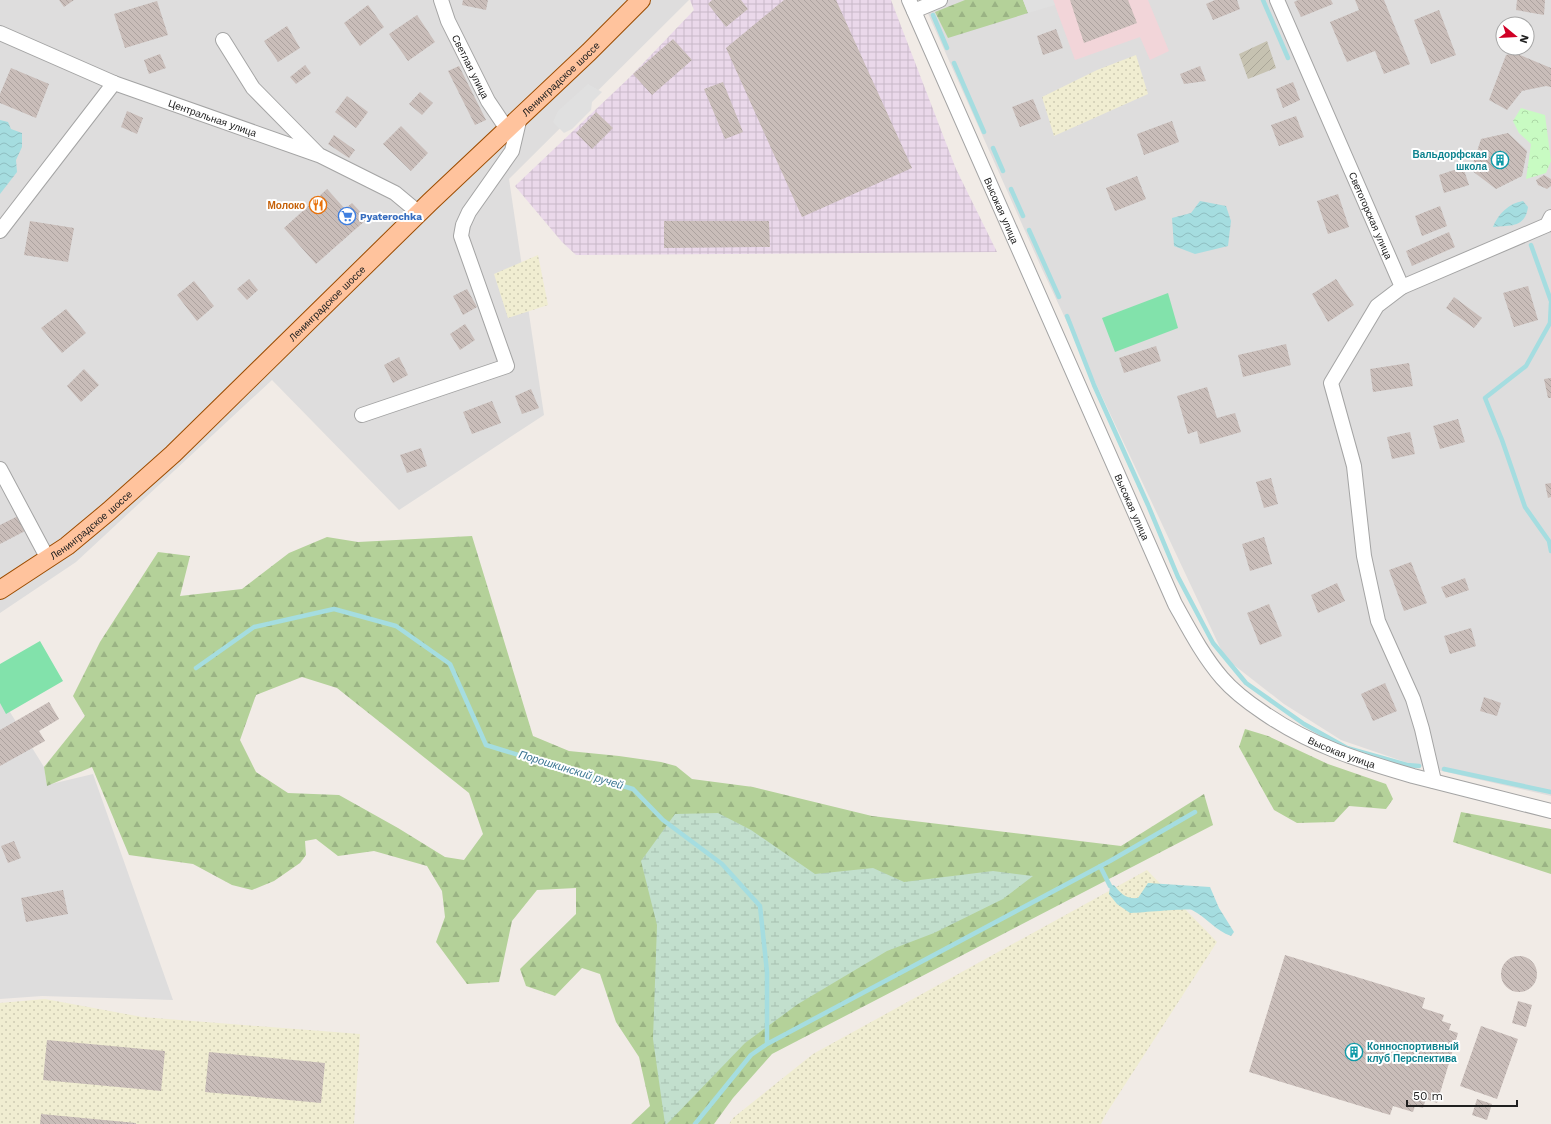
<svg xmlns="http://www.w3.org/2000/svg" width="1551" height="1124" viewBox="0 0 1551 1124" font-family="'Work Sans',sans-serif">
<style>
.residential{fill:#dedddd;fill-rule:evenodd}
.commercial{fill:#f2d5d9}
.industrial{fill:url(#industrial-grid)}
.construction{fill:url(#construction-furrows)}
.farmland{fill:url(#farmland-dots)}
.forest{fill:url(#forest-firs);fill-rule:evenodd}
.wetland{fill:url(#wetland-marsh)}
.park{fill:url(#park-crowns)}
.pitch{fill:#82e2ab}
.parking{fill:#e0e0e0}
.water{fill:url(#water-waves)}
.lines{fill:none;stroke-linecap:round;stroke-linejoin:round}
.stream{stroke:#a5dde0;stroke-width:4.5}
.building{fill:url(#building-back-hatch)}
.minor-casing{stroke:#a4a4a4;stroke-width:16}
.major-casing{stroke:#9c4c00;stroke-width:20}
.minor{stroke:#fff;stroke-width:14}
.major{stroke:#ffc39d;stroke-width:18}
.labels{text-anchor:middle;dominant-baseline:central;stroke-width:4;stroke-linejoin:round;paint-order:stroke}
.street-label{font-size:10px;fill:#202020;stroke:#fff}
.culture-label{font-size:10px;font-weight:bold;fill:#0d838f;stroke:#fff;text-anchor:end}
.food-label{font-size:10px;font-weight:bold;fill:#c56008;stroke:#fff;text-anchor:end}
.shop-label{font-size:10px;font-weight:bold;fill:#366cbe;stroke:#fff;text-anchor:start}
.water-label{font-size:11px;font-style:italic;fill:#3d7793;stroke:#fff}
</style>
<defs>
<pattern id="industrial-grid" width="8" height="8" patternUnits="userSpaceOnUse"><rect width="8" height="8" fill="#ead8ea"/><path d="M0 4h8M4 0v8" fill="none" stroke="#c8b9c8"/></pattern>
<pattern id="construction-furrows" width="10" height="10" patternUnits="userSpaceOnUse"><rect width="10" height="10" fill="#c6c2b1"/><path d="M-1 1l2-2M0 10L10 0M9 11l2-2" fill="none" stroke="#aaa698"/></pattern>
<pattern id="farmland-dots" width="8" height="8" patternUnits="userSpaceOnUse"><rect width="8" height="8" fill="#f0edd1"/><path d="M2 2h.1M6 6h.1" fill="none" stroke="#cecbb3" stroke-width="1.8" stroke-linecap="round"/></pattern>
<pattern id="forest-firs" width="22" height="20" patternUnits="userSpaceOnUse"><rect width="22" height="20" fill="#b4d199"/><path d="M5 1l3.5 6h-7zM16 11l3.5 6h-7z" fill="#9ab384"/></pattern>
<pattern id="wetland-marsh" width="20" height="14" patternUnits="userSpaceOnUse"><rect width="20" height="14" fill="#c2dfcd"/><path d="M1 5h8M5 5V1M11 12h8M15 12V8" fill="none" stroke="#a6bfb0"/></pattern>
<pattern id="park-crowns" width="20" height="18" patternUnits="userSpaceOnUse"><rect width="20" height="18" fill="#c8fbc2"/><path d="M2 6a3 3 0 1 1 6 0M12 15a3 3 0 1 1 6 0" fill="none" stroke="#acd7a6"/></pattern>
<pattern id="water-waves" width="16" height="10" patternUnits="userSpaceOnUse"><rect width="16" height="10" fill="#a5dde0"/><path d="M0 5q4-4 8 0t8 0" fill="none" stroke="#8ebdc0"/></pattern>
<pattern id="building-back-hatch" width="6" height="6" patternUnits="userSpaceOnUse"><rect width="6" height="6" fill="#c9bdb9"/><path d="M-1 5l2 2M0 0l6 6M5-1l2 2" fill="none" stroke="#aca29f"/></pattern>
</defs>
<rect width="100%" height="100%" fill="#f1ebe6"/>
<path class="residential" d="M0 0H689L509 179 544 415 399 510 272 380 76 562 0 613Z
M922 0H1551V796L1411 764 1341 740 1284 704 1225 658 1042 269ZM1503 24H1527V48H1503Z
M0 696 44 767 47 785 93 774 173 1000 42 996 0 999Z"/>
<path class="commercial" d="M1053 0H1148L1169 51 1150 60 1140 37 1075 60Z"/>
<path class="industrial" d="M690 0H891L956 169 997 252 576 255 562 242 515 186 630 77 694 10Z"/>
<path class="construction" d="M1267 41 1276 68 1248 79 1239 54Z"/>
<path class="farmland" d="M1136 55 1148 94 1054 136 1042 97 1097 70Z
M538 255 548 305 508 318 494 274Z
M1147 870 1217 942 1106 1114 1101 1124H729L733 1118 813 1054Z
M45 999 142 1017 360 1034 354 1124H0V1003Z"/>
<path class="forest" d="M965 0H1023L1028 13 948 38 935 12Z
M472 536 533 736 569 751 619 756 661 762 676 766 692 779 753 787 872 816 1121 846 1204 794 1213 825 772 1054 733 1098 714 1124H631L650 1106 639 1057 616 1022 600 974 582 968 555 996 526 986 520 969 576 914V888L537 890 512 921 499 982 467 984 436 942 445 917 442 891 427 866 374 851 338 856 316 839 305 841 306 855 300 863 274 881 252 890 232 885 193 864 129 855 92 767 47 786 44 767 85 716 73 696 100 642 158 552 190 556 180 596 242 589 289 553 327 537 358 542ZM302 677 337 688 469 793 483 834 464 860 445 857 398 828 339 795 288 793 256 772 240 740 256 695Z
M1245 729 1268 736 1328 764 1386 784 1393 799 1386 809 1349 806 1334 822 1297 823 1274 810 1239 747Z
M1461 812 1551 829V874L1453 842Z"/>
<path class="wetland" d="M718 813 751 830 815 874 873 868 904 882 993 871 1033 876 1003 899 934 933 887 951 798 1004 745 1043 667 1124H665L653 1039 657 925 641 861 675 814Z"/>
<path class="park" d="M1521 108 1545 115 1551 161 1546 173 1526 179 1531 144 1519 133 1513 121Z"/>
<path class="pitch" d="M1168 293 1178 328 1115 352 1102 318Z
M40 641 63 681 6 714 0 703V664Z"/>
<path class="parking" d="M1023 0H1053L1055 5 1028 13Z
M588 84 602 92 592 102 591 110 572 129 564 133 553 122 558 111Z"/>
<path class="water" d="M0 120 8 122 11 129 22 133V147L16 160 17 172 0 194Z
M1200 201 1226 206 1231 221 1228 246 1195 254 1174 246 1172 218 1191 213Z
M1523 201 1528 207C1525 229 1509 225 1493 227 1498 214 1509 203 1523 201Z
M1148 883 1210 887 1219 908 1234 932 1231 936C1216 931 1206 917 1192 910 1189 908 1138 913 1130 913L1117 904 1109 894 1110 886 1114 885C1121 894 1126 899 1138 898Z"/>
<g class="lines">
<path class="stream" d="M1263 0 1288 58
M933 15 947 48
M954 63 984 132
M993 148 1003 171
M1011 189 1023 216
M1029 230 1059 297
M1531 245 1551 301
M1551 303 1550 323 1526 366 1485 398 1502 440 1525 507 1549 541 1551 551
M1067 316 1094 385 1148 505 1178 577 1213 643 1246 683 1304 724 1347 748 1407 765 1419 766
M196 668 254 627 334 609 396 626 450 664 486 745 584 775 633 789 663 820 722 864 760 906 767 972V1044
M1444 769 1551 792
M1100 866 1110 886
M695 1124 751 1055 767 1044 1110 861 1195 812"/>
</g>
<path class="building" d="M59 0H74L64 7Z
M463 0H488L486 10 462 5Z
M712 0H741L748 9 726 27 708 4Z
M784 0H836L912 168 802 217 726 48Z
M1070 0H1128L1137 23 1084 43Z
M1215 0H1237L1240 9 1213 20 1206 4Z
M1298 0H1331L1333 4 1301 17 1294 2Z
M1355 0H1384L1410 64 1384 74 1375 51 1347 62 1330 22 1359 10Z
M1517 0H1545L1544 15 1516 10Z
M157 1 168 35 125 48 114 14Z
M368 5 384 27 360 46 344 23Z
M1439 10 1456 55 1431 64 1414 20Z
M417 15 435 42 408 61 389 34Z
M287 26 300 48 278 62 264 41Z
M1056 29 1063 48 1043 55 1037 36Z
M673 39 692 60 652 95 633 74Z
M1515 53 1551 68V87L1546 86 1522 91 1507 110 1489 100 1506 55Z
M160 54 166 68 149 74 144 60Z
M305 65 311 73 296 84 290 77Z
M459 66 486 120 475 125 448 71Z
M1200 66 1206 81 1184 84 1180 74Z
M11 68 49 84 36 118 0 103V94Z
M723 82 743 132 725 139 704 89Z
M1293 82 1300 100 1283 108 1276 89Z
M420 92 433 103 422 115 409 104Z
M347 96 368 112 356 128 335 112Z
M1033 99 1041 119 1020 127 1012 107Z
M127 111 143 118 137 134 121 127Z
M596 112 613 128 592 149 576 133Z
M1296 116 1304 137 1279 146 1271 125Z
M1172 121 1179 142 1144 155 1137 134Z
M401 126 428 153 411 171 383 144Z
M1508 133 1527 151 1522 176 1496 189 1471 170 1481 139Z
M334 135 355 150 349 158 328 144Z
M1463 167 1469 185 1444 193 1439 175Z
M1544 175 1551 179V186L1547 189 1538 185 1536 180Z
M1137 176 1146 199 1115 211 1106 188Z
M327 189 345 209 352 203 367 219 316 264 284 228Z
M1338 194 1349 227 1328 234 1317 201Z
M1440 206 1447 226 1422 236 1415 216Z
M30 221 74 228 68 262 24 255Z
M664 221H769L770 247 664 248Z
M1449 232 1455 247 1412 266 1406 251Z
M249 279 258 290 247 300 237 289Z
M1336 279 1354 305 1328 322 1312 294Z
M194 281 214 306 197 321 177 295Z
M1528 286 1538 320 1514 327 1503 293Z
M467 289 477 307 463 315 453 296Z
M1454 297 1482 318 1474 328 1446 308Z
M66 309 86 333 62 353 41 328Z
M465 324 475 340 460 350 450 334Z
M1286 344 1291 365 1243 377 1238 355Z
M1156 346 1161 361 1124 373 1119 358Z
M399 357 408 375 393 383 384 365Z
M1409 363 1413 386 1373 392 1370 369Z
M84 369 99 385 81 402 67 386Z
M1551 378V398H1548L1544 379Z
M1207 387 1217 418 1235 413 1241 432 1200 444 1197 431 1188 434 1177 396Z
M531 389 539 408 522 414 515 396Z
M492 401 501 423 472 434 463 412Z
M1458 419 1465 442 1440 449 1433 426Z
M1410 432 1415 454 1392 459 1387 437Z
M421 448 427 466 407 473 400 455Z
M1271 478 1278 504 1264 508 1256 482Z
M1551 483V497L1548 498 1545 484Z
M18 516 25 531 0 544V525Z
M1264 537 1272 564 1250 571 1242 544Z
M1411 562 1427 603 1404 611 1389 570Z
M1465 578 1469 590 1446 598 1441 587Z
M1337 583 1345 601 1318 613 1311 595Z
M1269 604 1282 636 1260 645 1247 613Z
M1471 628 1476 646 1450 654 1444 636Z
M1385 683 1397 711 1373 721 1361 694Z
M1484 697 1501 703 1497 716 1480 711Z
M49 702 59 719 39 731 45 741 0 766V730Z
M14 841 21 858 8 863 1 846Z
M63 890 68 914 26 922 21 898Z
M1285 955 1425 998 1422 1008 1444 1015 1442 1021 1451 1024 1449 1030 1458 1033 1437 1103 1426 1099 1423 1108 1415 1106 1413 1112 1393 1106 1390 1115 1249 1072Z
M1501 974a18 18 0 1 1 36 0a18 18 0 1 1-36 0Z
M1518 1001 1532 1005 1526 1027 1512 1023Z
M1481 1026 1518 1039 1497 1099 1460 1086Z
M47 1040 165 1051 161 1091 43 1080Z
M209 1052 325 1063 321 1103 205 1092Z
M1477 1099 1492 1104 1487 1120 1472 1115Z
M41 1114 136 1123V1124H40Z"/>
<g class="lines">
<defs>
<g id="minor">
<path id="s1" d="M441 0 448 21 488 101 507 129"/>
<path id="s2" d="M909 0 1175 604C1189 629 1203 656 1222 678 1234 692 1249 703 1264 713 1312 746 1358 760 1413 776 1459 788 1505 799 1551 811"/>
<path id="s3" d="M1277 0 1402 287"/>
<path d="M914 11 940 0"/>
<path id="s4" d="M0 33 114 83 321 156 395 193 419 213"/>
<path d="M223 40 253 88 318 154"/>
<path d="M0 231 114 83"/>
<path d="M362 415 507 366 461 236 463 225 469 212 512 151 520 117"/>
<path d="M0 469 48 559"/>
<path d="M1434 781 1422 729 1413 699 1378 621 1364 556 1354 466 1331 383 1377 306 1402 287 1547 225 1551 217"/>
</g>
<g id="major">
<path id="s5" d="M0 590 67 546 109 511 173 454 430 202 589 52 641 0"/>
</g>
</defs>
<use href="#minor" class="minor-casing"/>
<use href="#major" class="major-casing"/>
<use href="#minor" class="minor"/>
<use href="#major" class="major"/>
</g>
<defs>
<symbol id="building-ring" viewBox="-11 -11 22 22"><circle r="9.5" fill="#fff" stroke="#0f9aa8" stroke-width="1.5"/><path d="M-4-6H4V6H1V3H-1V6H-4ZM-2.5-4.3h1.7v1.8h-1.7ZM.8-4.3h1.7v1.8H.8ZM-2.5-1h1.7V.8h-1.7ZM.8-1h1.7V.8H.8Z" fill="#0f9aa8"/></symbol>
<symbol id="restaurant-ring" viewBox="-11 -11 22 22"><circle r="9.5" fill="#fff" stroke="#e8710a" stroke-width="1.5"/><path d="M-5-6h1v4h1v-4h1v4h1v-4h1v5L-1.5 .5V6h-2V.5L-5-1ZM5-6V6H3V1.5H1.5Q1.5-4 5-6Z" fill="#e8710a"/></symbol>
<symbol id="supermarket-ring" viewBox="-11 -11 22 22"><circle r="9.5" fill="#fff" stroke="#3f7fe0" stroke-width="1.5"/><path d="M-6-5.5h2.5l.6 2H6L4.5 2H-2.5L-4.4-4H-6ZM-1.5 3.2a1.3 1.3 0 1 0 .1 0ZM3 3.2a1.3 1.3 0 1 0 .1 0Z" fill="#3f7fe0"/></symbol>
</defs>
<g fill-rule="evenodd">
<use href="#building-ring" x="1490" y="150" width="20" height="20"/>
<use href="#restaurant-ring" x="308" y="195" width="20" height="20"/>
<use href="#supermarket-ring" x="337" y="206" width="20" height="20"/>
<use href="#building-ring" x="1344" y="1042" width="20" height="20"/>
</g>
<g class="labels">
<g class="street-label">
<text stroke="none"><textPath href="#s1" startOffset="73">Светлая улица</textPath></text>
<text stroke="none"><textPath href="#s5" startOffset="760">Ленинградское шоссе</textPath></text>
<text stroke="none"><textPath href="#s4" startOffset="229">Центральная улица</textPath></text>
<text stroke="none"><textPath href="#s2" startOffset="230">Высокая улица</textPath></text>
<text stroke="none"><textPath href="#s3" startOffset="235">Светогорская улица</textPath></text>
<text stroke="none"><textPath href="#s5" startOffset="436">Ленинградское шоссе</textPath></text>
<text stroke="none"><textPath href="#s2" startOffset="554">Высокая улица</textPath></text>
<text stroke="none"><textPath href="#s5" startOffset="112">Ленинградское шоссе</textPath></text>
<text stroke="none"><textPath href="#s2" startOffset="890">Высокая улица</textPath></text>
</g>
<g class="culture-label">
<text x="1487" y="154">Вальдорфская<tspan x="1487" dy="12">школа</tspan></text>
<text x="1367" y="1046" text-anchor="start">Конноспортивный<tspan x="1367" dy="12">клуб Перспектива</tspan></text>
</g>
<g class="food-label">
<text x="305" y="205">Молоко</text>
</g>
<g class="shop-label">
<text x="360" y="216">Pyaterochka</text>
</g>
<g class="water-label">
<text transform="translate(571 770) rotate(17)">Порошкинский ручей</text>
</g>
</g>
<g transform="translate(1515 36) rotate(108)"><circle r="19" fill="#ffffff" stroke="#a6a6a6"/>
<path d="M0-3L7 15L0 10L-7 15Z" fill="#d00026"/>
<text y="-6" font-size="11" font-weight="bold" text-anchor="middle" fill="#202020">N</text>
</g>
<path d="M1407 1100v6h110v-6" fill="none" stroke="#202020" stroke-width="2"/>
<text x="1413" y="1100" font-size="12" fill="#202020" stroke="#ffffff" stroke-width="3" paint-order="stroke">50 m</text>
</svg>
